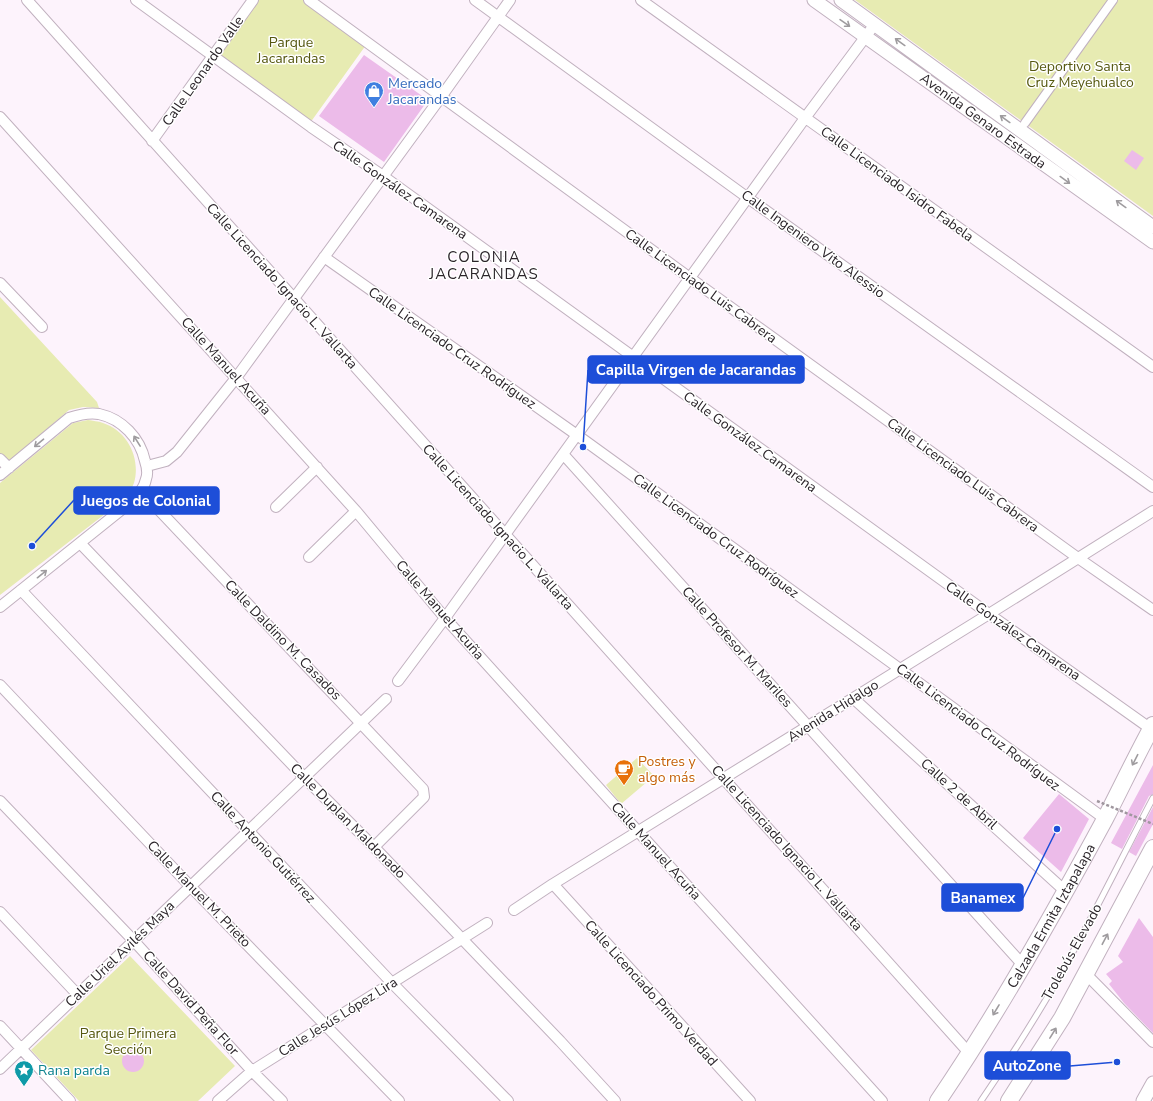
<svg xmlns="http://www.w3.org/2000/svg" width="1153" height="1101" viewBox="0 0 1153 1101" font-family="'Nunito Sans',sans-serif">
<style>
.green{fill:#e7ebb2}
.building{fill:#ecbbe9}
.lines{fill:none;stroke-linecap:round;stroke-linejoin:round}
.service-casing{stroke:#c1b1bf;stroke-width:7}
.pedestrian-casing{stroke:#c1b1bf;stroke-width:10}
.minor-casing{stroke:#c1b1bf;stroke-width:12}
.tertiary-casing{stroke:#c1b1bf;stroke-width:15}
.primary-casing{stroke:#c1b1bf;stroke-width:18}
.service{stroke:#fff;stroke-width:5}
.pedestrian{stroke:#fff;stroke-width:8}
.minor{stroke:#fff;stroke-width:10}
.tertiary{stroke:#fff;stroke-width:13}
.primary{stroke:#fff;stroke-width:16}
.path-bridge{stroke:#a0979f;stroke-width:2.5;stroke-dasharray:3 2;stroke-linecap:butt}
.oneway{stroke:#9f9c9f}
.labels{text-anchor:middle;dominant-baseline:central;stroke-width:3;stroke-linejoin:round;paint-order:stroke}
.park-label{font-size:14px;fill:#565810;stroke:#fff}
.street-label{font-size:14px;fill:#2a2429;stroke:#fff}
.shop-label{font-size:14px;fill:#366cbe;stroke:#fff;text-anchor:start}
.food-label{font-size:14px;fill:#c56008;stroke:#fff;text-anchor:start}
.culture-label{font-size:14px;fill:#0d838f;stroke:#fff;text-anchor:start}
.neighbourhood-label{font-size:15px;letter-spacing:1px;fill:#2a2429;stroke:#fff}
.leader{fill:none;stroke:#1d4ed8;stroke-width:1.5}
.callout-dot{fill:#1d4ed8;stroke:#fff;stroke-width:1.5}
.callout{fill:#1d4ed8;stroke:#1d4ed8;stroke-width:1.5}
.callout-label{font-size:15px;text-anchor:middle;font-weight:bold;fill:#fff}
</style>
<rect width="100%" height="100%" fill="#fdf3fc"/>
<path class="green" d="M253 0H305L366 45 310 123 214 57Z
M855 0H1153V216Z
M0 297 97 402 99 408 83 407 69 410 7 463 0 456Z
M88 420C93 421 98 421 103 423 128 431 141 459 134 483 132 488 129 493 127 497L0 595V483L73 423Z
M637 758 654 776 621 804 606 785Z
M130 956 235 1066 198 1101H79L31 1050Z"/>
<path class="building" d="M364 55 428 100 384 162 319 116Z
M1132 150 1144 158 1136 170 1124 161Z
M1153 765V794L1149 796 1122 849 1111 843Z
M1059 794 1089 819 1061 872 1023 838Z
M1153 807V824L1136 856 1129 852Z
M1139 918 1153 937V1033L1124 1003 1109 984 1112 981 1106 974 1123 962 1118 956Z
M122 1061a11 11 0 1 1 22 0a11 11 0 1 1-22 0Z"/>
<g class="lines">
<defs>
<path id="service" d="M981 1101C1007 1063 1031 1025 1054 986 1089 925 1120 861 1153 798"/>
<path id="pedestrian" d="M1025 123 1113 0"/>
<path id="minor" d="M27 0C340 352 656 702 970 1054
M136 0 311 127 383 176 989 614 1151 729
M309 0 690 278 1078 558 1153 610
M475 0 748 198 1153 487
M641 0 1153 367
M0 117 356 511 445 618 882 1101
M152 141 253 0
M324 257 577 435 900 669 1105 819
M0 283 42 327
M563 454 1023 965
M0 459 9 468
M147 466 166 461 177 452 236 378 441 97 510 0
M0 475 69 418C78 415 88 412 99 414 122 419 140 438 145 461 147 467 148 474 146 479 144 489 138 495 131 502L0 607
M141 491 423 789 424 797 374 847
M276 507 317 467
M80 543 304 777 374 847 560 1041 615 1101
M309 557 356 511
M21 590 392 983 508 1101
M398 681 445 618 805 118 875 24
M0 685 191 887 399 1101
M853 698 1065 891
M0 801 134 941 252 1071 282 1101
M553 884 750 1101
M514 910 553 884 989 614 1153 511
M0 912 78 995
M1086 974 1153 1042
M0 1026 70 1101
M0 1069 386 699
M218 1101 252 1071 487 923"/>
<path id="tertiary" d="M814 0 1153 242
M841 0 1153 227
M1143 1101 1153 1083"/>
<g id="primary">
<path id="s1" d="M938 1101C999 1011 1053 915 1105 819 1121 788 1136 756 1153 725"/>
<path d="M1009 1101 1062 1018 1153 848"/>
</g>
</defs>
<use href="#service" class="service-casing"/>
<use href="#pedestrian" class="pedestrian-casing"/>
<use href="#minor" class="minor-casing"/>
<use href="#tertiary" class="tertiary-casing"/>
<use href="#primary" class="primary-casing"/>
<use href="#service" class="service"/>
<use href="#pedestrian" class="pedestrian"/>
<use href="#minor" class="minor"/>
<use href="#tertiary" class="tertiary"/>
<use href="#primary" class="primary"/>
<path class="path-bridge" d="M1097 801 1153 824"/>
</g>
<defs><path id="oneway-shaft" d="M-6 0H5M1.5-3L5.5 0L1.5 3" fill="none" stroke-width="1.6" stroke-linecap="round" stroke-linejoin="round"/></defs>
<g class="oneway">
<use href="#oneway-shaft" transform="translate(845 23) rotate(35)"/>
<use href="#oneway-shaft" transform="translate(900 42) rotate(-144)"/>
<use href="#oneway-shaft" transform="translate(1005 119) rotate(-144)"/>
<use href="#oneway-shaft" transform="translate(1065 180) rotate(36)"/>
<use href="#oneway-shaft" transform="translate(1121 204) rotate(-144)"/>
<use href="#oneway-shaft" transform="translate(137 441) rotate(-122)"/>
<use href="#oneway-shaft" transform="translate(39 443) rotate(140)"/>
<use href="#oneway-shaft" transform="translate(42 574) rotate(-39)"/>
<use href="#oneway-shaft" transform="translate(1135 760) rotate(117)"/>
<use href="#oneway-shaft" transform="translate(1105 939) rotate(-62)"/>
<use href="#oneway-shaft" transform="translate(996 1010) rotate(121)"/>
<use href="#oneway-shaft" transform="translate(1053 1033) rotate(-58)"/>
</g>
<defs>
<symbol id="shop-pin" viewBox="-11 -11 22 30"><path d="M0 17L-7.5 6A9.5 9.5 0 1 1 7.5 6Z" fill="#3f7fe0" stroke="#fff"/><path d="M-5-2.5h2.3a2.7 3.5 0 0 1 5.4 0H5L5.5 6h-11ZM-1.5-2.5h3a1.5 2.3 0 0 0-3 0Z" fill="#fff"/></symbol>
<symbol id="cafe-pin" viewBox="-11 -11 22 30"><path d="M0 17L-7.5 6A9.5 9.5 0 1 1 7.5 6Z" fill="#e8710a" stroke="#fff"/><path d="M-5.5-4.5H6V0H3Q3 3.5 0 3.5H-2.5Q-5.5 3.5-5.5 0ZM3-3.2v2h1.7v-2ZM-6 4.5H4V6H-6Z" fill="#fff"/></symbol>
<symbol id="sight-pin" viewBox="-11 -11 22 30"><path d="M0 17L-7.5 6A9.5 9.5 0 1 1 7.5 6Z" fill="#0f9aa8" stroke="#fff"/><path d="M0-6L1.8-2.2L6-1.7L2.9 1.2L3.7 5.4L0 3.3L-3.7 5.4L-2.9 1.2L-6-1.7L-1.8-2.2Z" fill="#fff"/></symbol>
</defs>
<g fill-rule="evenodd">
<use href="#shop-pin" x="363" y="80" width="22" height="30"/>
<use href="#cafe-pin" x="613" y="758" width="22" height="30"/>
<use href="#sight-pin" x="13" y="1059" width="22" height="30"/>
</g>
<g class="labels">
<g class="park-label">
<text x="291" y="42">Parque<tspan x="291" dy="16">Jacarandas</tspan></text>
<text x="1080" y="66">Deportivo Santa<tspan x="1080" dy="16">Cruz Meyehualco</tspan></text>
<text x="128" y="1033">Parque Primera<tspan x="128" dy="16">Sección</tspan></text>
</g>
<g class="street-label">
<text transform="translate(203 71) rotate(-55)">Calle Leonardo Valle</text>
<text transform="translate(983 121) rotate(36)">Avenida Genaro Estrada</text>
<text transform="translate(897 184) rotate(36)">Calle Licenciado Isidro Fabela</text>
<text transform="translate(400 190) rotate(35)">Calle González Camarena</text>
<text transform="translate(813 244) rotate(36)">Calle Ingeniero Vito Alessio</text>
<text transform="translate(282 286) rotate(48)">Calle Licenciado Ignacio L. Vallarta</text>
<text transform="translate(701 286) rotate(36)">Calle Licenciado Luis Cabrera</text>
<text transform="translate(452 348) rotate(35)">Calle Licenciado Cruz Rodríguez</text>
<text transform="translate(226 366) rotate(48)">Calle Manuel Acuña</text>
<text transform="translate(750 442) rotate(36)">Calle González Camarena</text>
<text transform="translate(963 475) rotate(36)">Calle Licenciado Luis Cabrera</text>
<text transform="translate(498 527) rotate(48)">Calle Licenciado Ignacio L. Vallarta</text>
<text transform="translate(716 536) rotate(36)">Calle Licenciado Cruz Rodríguez</text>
<text transform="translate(440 610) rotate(49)">Calle Manuel Acuña</text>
<text transform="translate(1013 631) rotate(35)">Calle González Camarena</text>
<text transform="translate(283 640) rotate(46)">Calle Daldino M. Casados</text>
<text transform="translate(737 647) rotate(48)">Calle Profesor M. Mariles</text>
<text transform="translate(833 711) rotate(-32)">Avenida Hidalgo</text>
<text transform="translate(978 727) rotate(37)">Calle Licenciado Cruz Rodríguez</text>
<text transform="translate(959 794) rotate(42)">Calle 2 de Abril</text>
<text transform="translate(348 821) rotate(45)">Calle Duplan Maldonado</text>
<text transform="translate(263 847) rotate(47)">Calle Antonio Gutiérrez</text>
<text transform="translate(787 848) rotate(48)">Calle Licenciado Ignacio L. Vallarta</text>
<text transform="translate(656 851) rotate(48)">Calle Manuel Acuña</text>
<text transform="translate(199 894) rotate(46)">Calle Manuel M. Prieto</text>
<text stroke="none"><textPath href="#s1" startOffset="217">Calzada Ermita Iztapalapa</textPath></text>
<text transform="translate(1072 952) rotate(-61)">Trolebús Elevado</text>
<text transform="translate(120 954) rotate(-44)">Calle Uriel Avilés Maya</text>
<text transform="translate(651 993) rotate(48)">Calle Licenciado Primo Verdad</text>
<text transform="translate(191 1003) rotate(48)">Calle David Peña Flor</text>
<text transform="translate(338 1017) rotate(-32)">Calle Jesús López Lira</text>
</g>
<g class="shop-label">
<text x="388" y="83">Mercado<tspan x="388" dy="16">Jacarandas</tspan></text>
</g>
<g class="food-label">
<text x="638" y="761">Postres y<tspan x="638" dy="16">algo más</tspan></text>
</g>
<g class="culture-label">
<text x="38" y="1070">Rana parda</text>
</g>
<g class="neighbourhood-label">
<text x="484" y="257">COLONIA<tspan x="484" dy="17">JACARANDAS</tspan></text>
</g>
</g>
<path class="leader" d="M583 447L588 370M32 546L74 500M1057 829L1023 898M1117 1062L1070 1066"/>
<g class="callout-dot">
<circle cx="583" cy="447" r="4"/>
<circle cx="32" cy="546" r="4"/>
<circle cx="1057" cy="829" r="4"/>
<circle cx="1117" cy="1062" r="4"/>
</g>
<g class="callout">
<rect x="588" y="356" width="216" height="27" rx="4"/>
<rect x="74" y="487" width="145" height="27" rx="4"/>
<rect x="942" y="884" width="81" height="27" rx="4"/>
<rect x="985" y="1052" width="85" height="27" rx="4"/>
</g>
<g class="callout-label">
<text x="696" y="375">Capilla Virgen de Jacarandas</text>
<text x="146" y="506">Juegos de Colonial</text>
<text x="983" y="903">Banamex</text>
<text x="1027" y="1071">AutoZone</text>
</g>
</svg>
